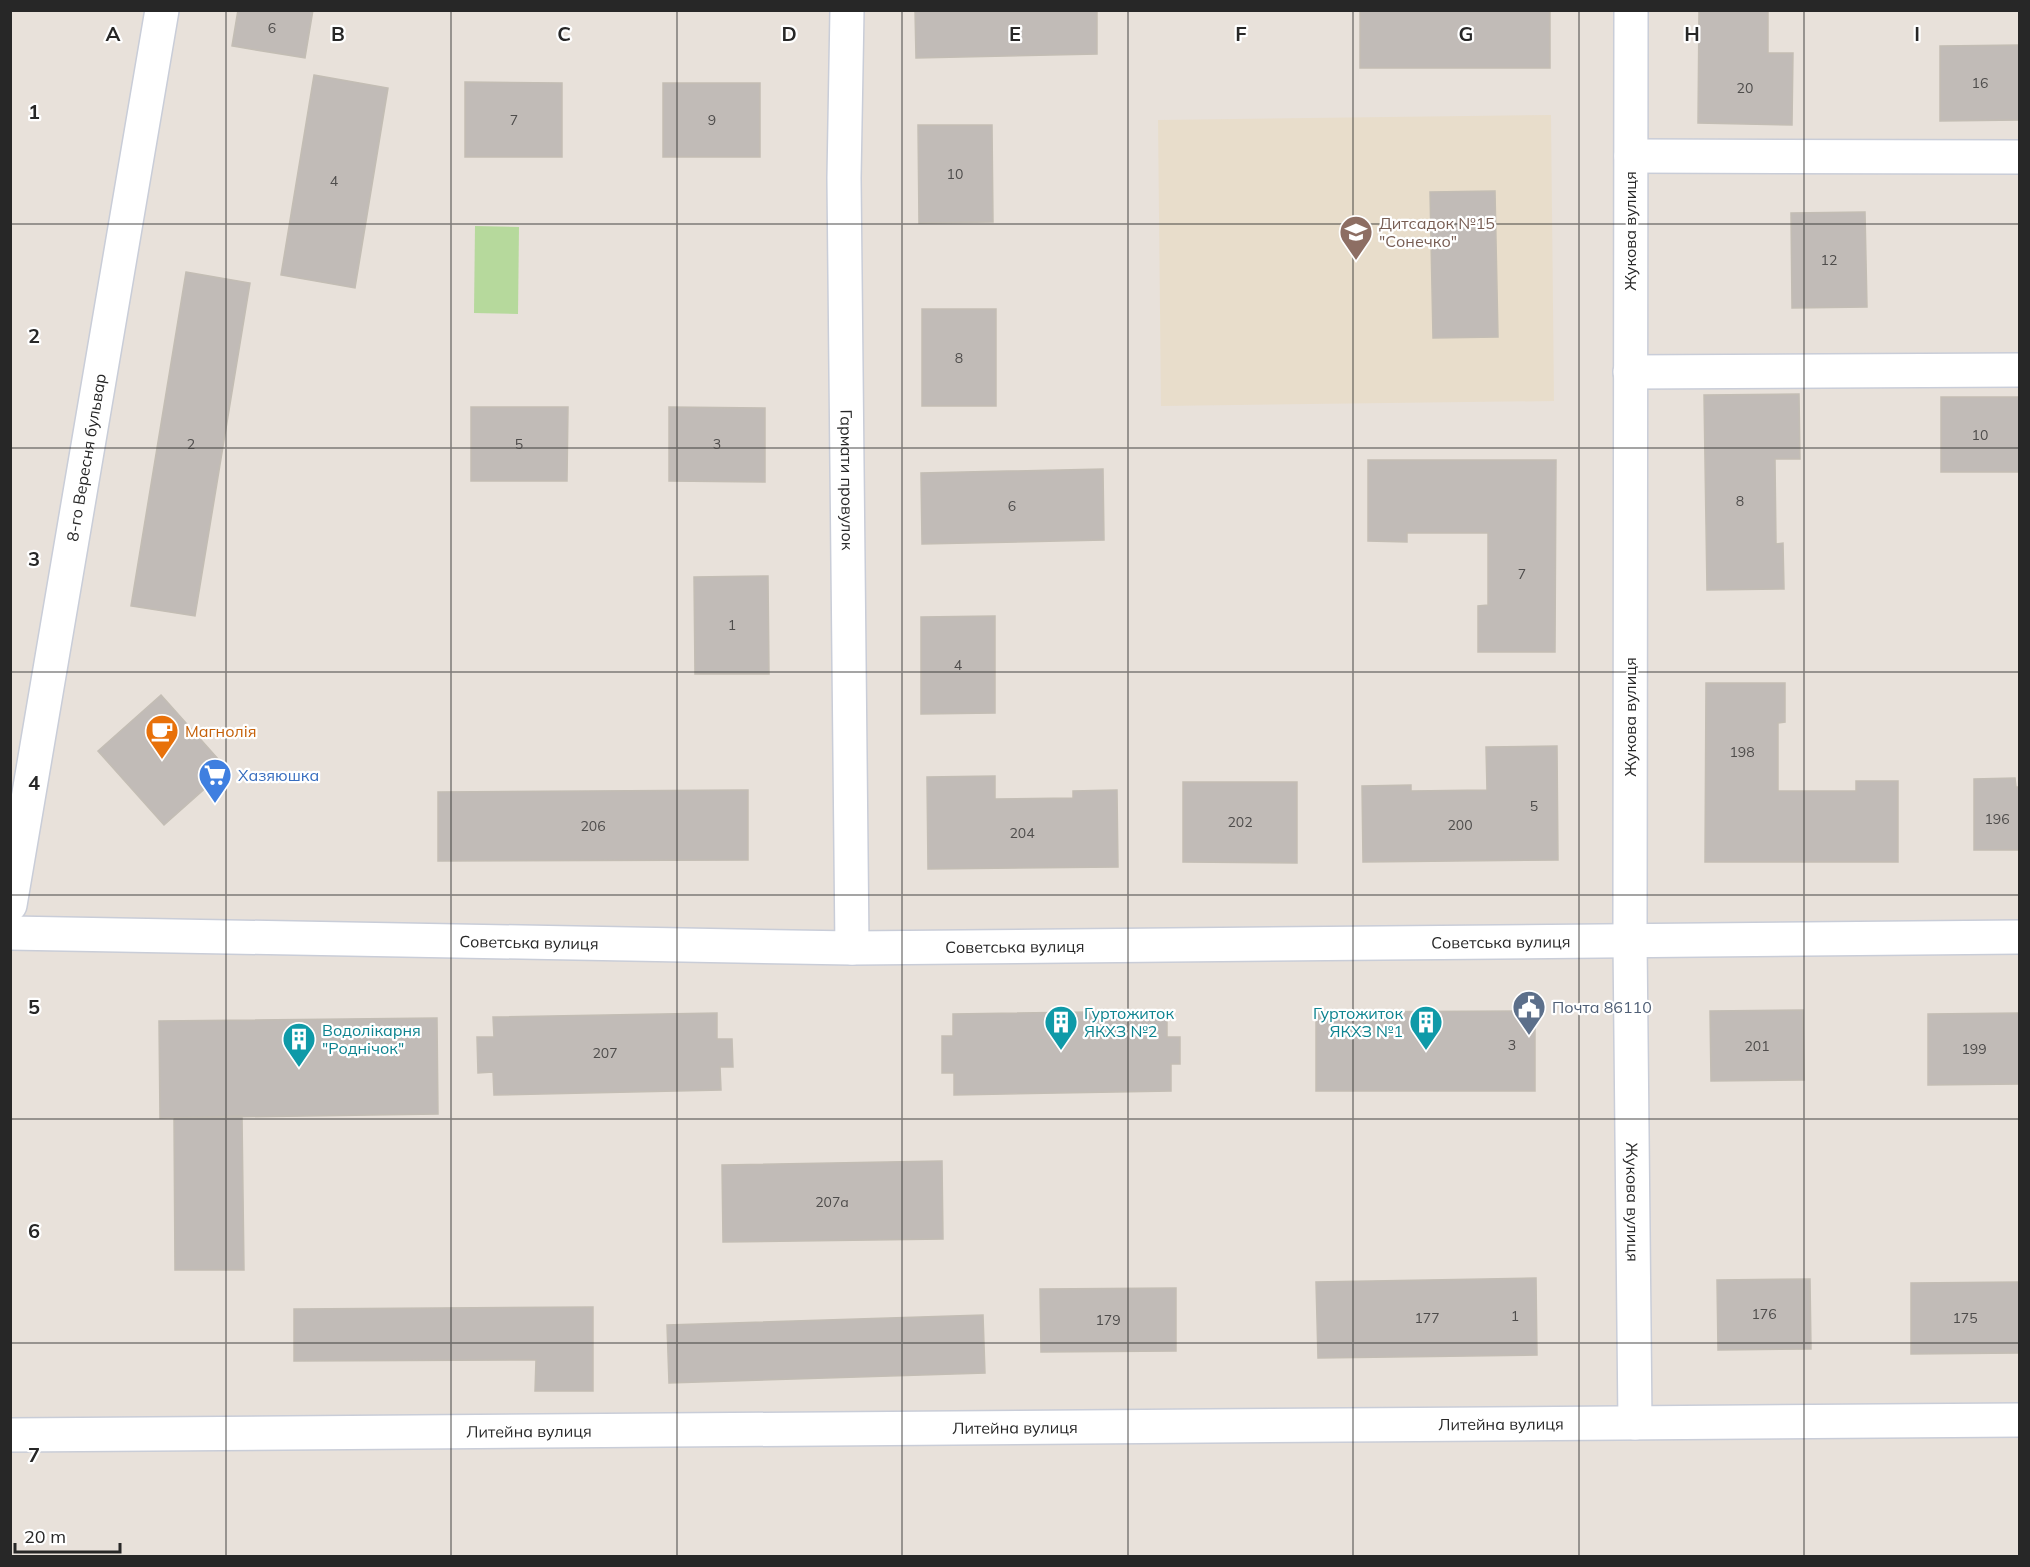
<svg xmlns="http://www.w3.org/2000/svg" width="2030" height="1567" viewBox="0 0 2030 1567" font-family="Mulish,sans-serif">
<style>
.education{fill:#e8ddcb}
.green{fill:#b6d99c}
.building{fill:#c1bbb7;stroke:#c3bdb4;stroke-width:1.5}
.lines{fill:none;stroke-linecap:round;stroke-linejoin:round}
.minor-casing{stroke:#c9cdd8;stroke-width:36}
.minor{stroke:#fff;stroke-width:33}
.grid{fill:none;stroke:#272727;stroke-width:1.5;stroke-opacity:0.55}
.labels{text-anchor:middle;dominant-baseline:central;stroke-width:4.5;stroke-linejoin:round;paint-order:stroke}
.number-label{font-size:14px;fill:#4e4c4b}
.education-label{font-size:16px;fill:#785e54;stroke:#fff;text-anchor:start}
.street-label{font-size:16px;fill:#272727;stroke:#fff}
.food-label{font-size:16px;fill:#c56008;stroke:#fff;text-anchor:start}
.shop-label{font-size:16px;fill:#366cbe;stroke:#fff;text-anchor:start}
.service-label{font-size:16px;fill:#4e5e75;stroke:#fff;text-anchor:start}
.culture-label{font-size:16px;fill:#0d838f;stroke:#fff;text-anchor:start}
.grid-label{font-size:20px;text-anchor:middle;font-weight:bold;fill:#272727;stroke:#fff;stroke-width:4.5;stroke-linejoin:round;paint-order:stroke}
</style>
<rect width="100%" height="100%" fill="#e8e1da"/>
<path class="education" d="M1551 115 1554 401 1161 406 1158 120Z"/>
<path class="green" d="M475 226 519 227 518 314 474 313Z"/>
<path class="building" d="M238 10H313L305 58 232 46Z
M915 10H1097V54L916 58Z
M1360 10H1550V68H1360Z
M1699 10H1768V53H1793L1792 125 1698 123Z
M2020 45V120L1940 121V46Z
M314 75 388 88 355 288 281 275Z
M465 82 562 83V157H465Z
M663 83H760V157H663Z
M918 125H992L993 222 919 223Z
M1495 191 1498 337 1433 338 1430 192Z
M1865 212 1867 307 1792 308 1791 213Z
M186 272 250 283 195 616 131 606Z
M922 309H996V406H922Z
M1799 394 1800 459H1775L1776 544 1783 543 1784 589 1707 590 1704 395Z
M1941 397H2020V472H1941Z
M471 407H568L567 481H471Z
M669 407 765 408V482L669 481Z
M1368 460H1556L1555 652H1478V606L1488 605V533H1407V542L1368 541Z
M1103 469 1104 540 922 544 921 473Z
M768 576 769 674H695L694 577Z
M995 616V713L921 714V617Z
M1706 683H1785V722L1778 723V791H1856V781H1898V862H1705Z
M161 695 227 769 164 825 98 751Z
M1557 746 1558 860 1363 862 1362 786 1411 785V791L1487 790 1486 747Z
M995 776V799L1073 798V791L1117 790 1118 867 928 869 927 777Z
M2015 778 2016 787H2020V850H1974V779Z
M1183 782H1297V863L1183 862Z
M748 790V860L438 861V792Z
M1803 1010 1804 1080 1711 1081 1710 1011Z
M1167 1011V1037H1180V1064H1171V1091L954 1095V1073H942V1036H953V1014Z
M1535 1011V1091H1316V1012Z
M717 1013V1039H732L733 1067H720L721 1090 494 1095 493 1072 478 1073 477 1037H494L493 1017Z
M2020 1013V1084L1928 1085V1014Z
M437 1018 438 1114 160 1118 159 1021Z
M242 1116 244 1270H175L174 1118Z
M942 1161 943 1239 723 1242 722 1165Z
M1536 1278 1537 1355 1318 1358 1316 1282Z
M1810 1279 1811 1349 1718 1350 1717 1280Z
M2020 1282V1353L1911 1354V1283Z
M1176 1288V1351L1041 1352 1040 1289Z
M593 1307V1391H535L536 1360 294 1361V1309Z
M983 1315 985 1373 669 1383 667 1325Z"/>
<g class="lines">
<defs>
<g id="minor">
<path id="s1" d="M847 10 844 178 852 948"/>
<path id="s2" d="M1631 10 1630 941 1635 1423"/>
<path d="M1631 156 2020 157"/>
<path d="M1630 372 2020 370"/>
<path id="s3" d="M10 905 162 10"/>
<path id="s4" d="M10 933 852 948 2020 937"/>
<path id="s5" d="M10 1435 2020 1420"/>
</g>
</defs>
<use href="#minor" class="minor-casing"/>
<use href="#minor" class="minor"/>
</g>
<path class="grid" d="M226 10V1556M451 10V1556M677 10V1556M902 10V1556M1128 10V1556M1353 10V1556M1579 10V1556M1804 10V1556M10 224H2020M10 448H2020M10 672H2020M10 895H2020M10 1119H2020M10 1343H2020"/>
<defs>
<symbol id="school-pin" viewBox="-11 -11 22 30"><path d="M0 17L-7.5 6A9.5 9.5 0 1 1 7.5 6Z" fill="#8d6e63" stroke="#fff"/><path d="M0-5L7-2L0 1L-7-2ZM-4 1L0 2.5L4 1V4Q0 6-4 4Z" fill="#fff"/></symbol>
<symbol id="cafe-pin" viewBox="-11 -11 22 30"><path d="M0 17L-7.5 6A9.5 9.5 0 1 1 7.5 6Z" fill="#e8710a" stroke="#fff"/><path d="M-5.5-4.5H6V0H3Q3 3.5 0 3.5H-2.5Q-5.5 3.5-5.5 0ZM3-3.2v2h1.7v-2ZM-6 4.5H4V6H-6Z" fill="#fff"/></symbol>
<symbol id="supermarket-pin" viewBox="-11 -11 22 30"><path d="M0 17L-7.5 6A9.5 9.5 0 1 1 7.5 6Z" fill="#3f7fe0" stroke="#fff"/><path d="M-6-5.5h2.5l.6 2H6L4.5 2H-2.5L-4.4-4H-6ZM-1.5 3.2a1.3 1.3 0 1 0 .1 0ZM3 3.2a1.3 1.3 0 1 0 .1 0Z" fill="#fff"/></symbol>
<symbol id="civic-pin" viewBox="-11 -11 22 30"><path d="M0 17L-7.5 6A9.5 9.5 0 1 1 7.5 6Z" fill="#5c6f8a" stroke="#fff"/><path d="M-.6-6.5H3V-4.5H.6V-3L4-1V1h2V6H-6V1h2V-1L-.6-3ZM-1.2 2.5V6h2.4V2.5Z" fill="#fff"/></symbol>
<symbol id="building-pin" viewBox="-11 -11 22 30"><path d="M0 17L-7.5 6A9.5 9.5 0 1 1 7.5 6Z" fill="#0f9aa8" stroke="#fff"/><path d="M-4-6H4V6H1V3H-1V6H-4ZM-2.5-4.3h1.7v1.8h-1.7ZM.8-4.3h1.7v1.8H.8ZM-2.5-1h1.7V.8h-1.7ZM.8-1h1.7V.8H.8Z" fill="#fff"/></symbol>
</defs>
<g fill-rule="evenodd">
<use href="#school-pin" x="1337" y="213" width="38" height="52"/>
<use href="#cafe-pin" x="143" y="712" width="38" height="52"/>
<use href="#supermarket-pin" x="196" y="756" width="38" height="52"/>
<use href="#civic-pin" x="1510" y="988" width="38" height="52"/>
<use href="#building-pin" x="1042" y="1003" width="38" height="52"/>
<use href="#building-pin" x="1407" y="1003" width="38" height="52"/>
<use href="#building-pin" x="280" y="1020" width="38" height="52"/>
</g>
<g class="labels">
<g class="number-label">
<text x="272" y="28">6</text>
<text x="1980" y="83">16</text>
<text x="1745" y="88">20</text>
<text x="514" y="120">7</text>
<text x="712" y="120">9</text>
<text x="955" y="174">10</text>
<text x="334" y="181">4</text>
<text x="1829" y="260">12</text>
<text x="959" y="358">8</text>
<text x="1980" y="435">10</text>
<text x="191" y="444">2</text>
<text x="519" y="444">5</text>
<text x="717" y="444">3</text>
<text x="1740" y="501">8</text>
<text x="1012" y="506">6</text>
<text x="1522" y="574">7</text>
<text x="732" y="625">1</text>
<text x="958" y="665">4</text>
<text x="1742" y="752">198</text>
<text x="1534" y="806">5</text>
<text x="1997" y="819">196</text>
<text x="1240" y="822">202</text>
<text x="1460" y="825">200</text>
<text x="593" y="826">206</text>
<text x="1022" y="833">204</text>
<text x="1512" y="1045">3</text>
<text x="1757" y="1046">201</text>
<text x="1974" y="1049">199</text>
<text x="605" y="1053">207</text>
<text x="832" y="1202">207а</text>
<text x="1764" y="1314">176</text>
<text x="1515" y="1316">1</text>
<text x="1427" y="1318">177</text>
<text x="1965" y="1318">175</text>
<text x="1108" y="1320">179</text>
</g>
<g class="education-label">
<text x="1379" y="223">Дитсадок №15<tspan x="1379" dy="18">"Сонечко"</tspan></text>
</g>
<g class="street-label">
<text transform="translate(1630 231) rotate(-90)">Жукова вулиця</text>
<text stroke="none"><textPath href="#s3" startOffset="454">8-го Вересня бульвар</textPath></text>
<text stroke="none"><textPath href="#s1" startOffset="470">Гармати провулок</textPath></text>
<text transform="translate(1630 717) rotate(-90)">Жукова вулиця</text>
<text stroke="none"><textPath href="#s4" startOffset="519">Советська вулиця</textPath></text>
<text stroke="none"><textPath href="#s4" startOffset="1491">Советська вулиця</textPath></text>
<text stroke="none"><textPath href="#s4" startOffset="1005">Советська вулиця</textPath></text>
<text stroke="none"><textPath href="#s2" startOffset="1192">Жукова вулиця</textPath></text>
<text stroke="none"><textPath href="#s5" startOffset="1491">Литейна вулиця</textPath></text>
<text stroke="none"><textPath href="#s5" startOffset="1005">Литейна вулиця</textPath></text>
<text stroke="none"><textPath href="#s5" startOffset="519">Литейна вулиця</textPath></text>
</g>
<g class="food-label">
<text x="185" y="731">Магнолія</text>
</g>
<g class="shop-label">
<text x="238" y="775">Хазяюшка</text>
</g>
<g class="service-label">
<text x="1552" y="1007">Почта 86110</text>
</g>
<g class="culture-label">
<text x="1084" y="1013">Гуртожиток<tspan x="1084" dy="18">ЯКХЗ №2</tspan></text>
<text x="1403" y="1013" text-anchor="end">Гуртожиток<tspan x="1403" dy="18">ЯКХЗ №1</tspan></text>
<text x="322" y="1030">Водолікарня<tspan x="322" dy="18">"Роднічок"</tspan></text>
</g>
</g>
<g class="grid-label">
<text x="113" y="41">A</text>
<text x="338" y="41">B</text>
<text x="564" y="41">C</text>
<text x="789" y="41">D</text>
<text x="1015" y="41">E</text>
<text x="1241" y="41">F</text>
<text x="1466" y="41">G</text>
<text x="1692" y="41">H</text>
<text x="1917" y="41">I</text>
<text x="34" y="119">1</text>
<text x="34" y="343">2</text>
<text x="34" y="566">3</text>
<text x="34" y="790">4</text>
<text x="34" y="1014">5</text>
<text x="34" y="1238">6</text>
<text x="34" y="1462">7</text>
</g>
<rect width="2030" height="1567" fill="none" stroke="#272727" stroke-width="24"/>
<path d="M15 1543v9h105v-9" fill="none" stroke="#272727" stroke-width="3"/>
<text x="24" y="1543" font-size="18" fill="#272727" stroke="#ffffff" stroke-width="4.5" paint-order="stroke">20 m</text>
</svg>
